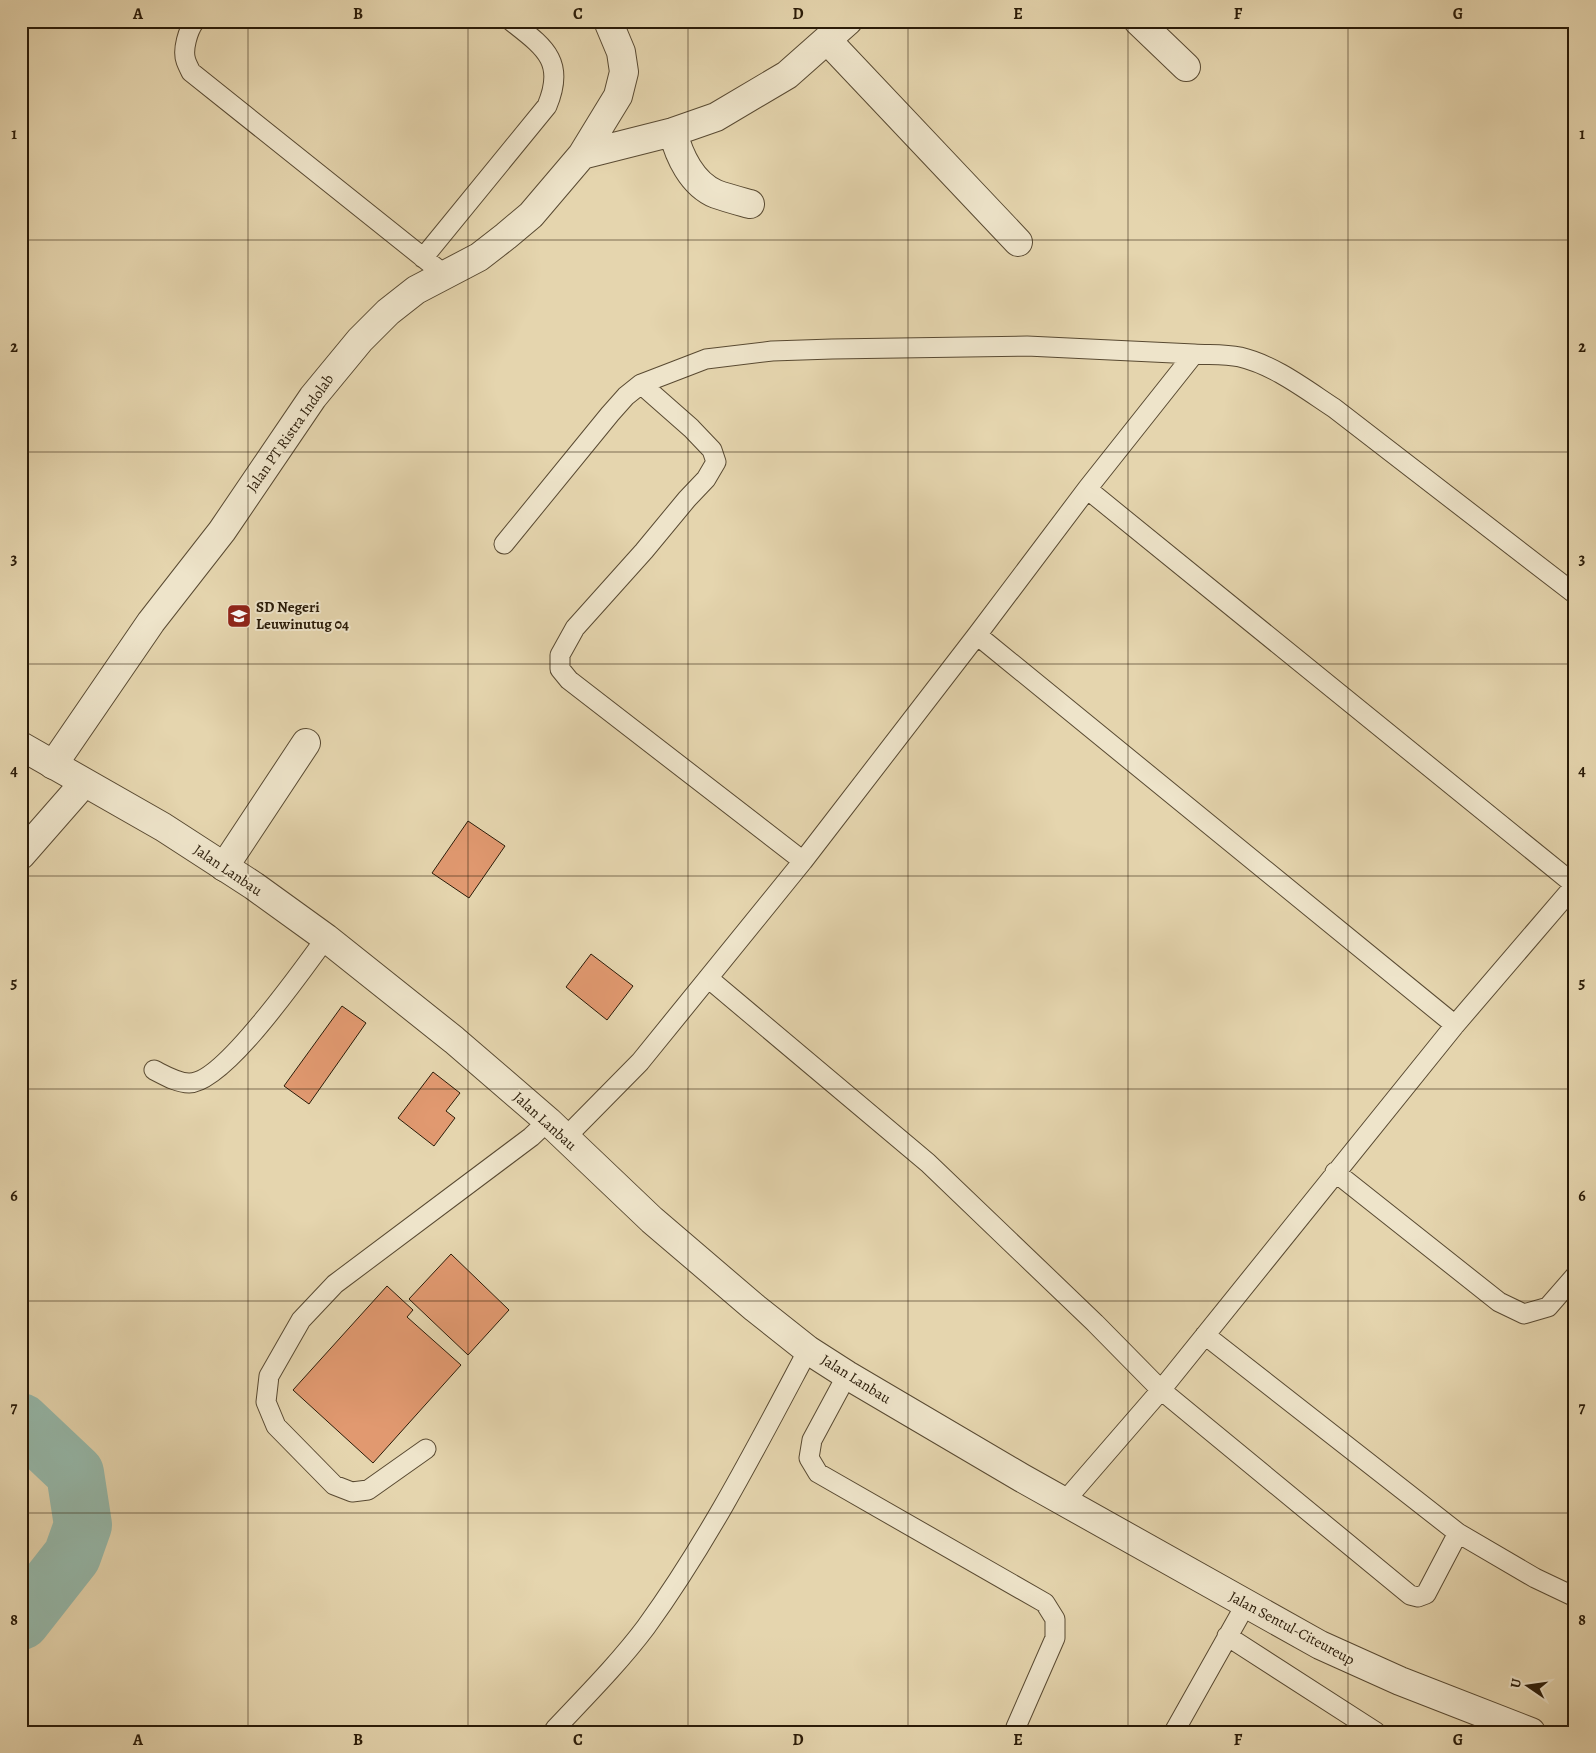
<svg xmlns="http://www.w3.org/2000/svg" width="1596" height="1753" viewBox="0 0 1596 1753" font-family="Alegreya,serif">
<style>
.lines{fill:none;stroke-linecap:round;stroke-linejoin:round}
.river{stroke:#96b9ab;stroke-width:58}
.building{fill:#e19970;stroke:#2a1b08}
.service-casing{stroke:#594a32;stroke-width:21}
.minor-casing{stroke:#594a32;stroke-width:30}
.tertiary-casing{stroke:#594a32;stroke-width:30}
.service{stroke:#eee4ca;stroke-width:19}
.minor{stroke:#eee4ca;stroke-width:28}
.tertiary{stroke:#eee4ca;stroke-width:28}
.grid{fill:none;stroke:#2a1b08;stroke-width:1;stroke-opacity:0.55}
.labels{text-anchor:middle;dominant-baseline:central;stroke-width:4;stroke-linejoin:round;paint-order:stroke}
.street-label{font-size:15px;fill:#2a1b08;stroke:#eee4ca}
.poi-label{font-size:15px;font-weight:bold;fill:#2a1b08;stroke:#eee4ca;text-anchor:start}
.neatline{fill:none;stroke:#2a1b08;stroke-width:2}
.grid-label{font-size:16px;text-anchor:middle;font-weight:bold;fill:#2a1b08}
</style>
<rect width="100%" height="100%" fill="#e5d5ae"/>
<filter id="stains"><feTurbulence type="fractalNoise" baseFrequency=".004" numOctaves="4"/><feColorMatrix values="0 0 0 0 .2 0 0 0 0 .09 0 0 0 0 .02 0 0 0 .5 -.17"/></filter>
<radialGradient id="worn" r=".72"><stop offset=".6" stop-color="#630" stop-opacity="0"/><stop offset="1" stop-color="#630" stop-opacity=".3"/></radialGradient>
<g class="lines">
<path class="river" d="M21 1422 75 1473 83 1525 72 1556 21 1621"/>
</g>
<path class="building" d="M468 821 505 846 469 898 432 873Z
M591 954 633 986 607 1020 566 987Z
M342 1006 366 1023 309 1104 284 1086Z
M433 1072 460 1093 446 1111 455 1118 434 1146 398 1118Z
M451 1254 509 1310 468 1355 409 1299Z
M387 1286 413 1310 407 1317 461 1365 373 1463 293 1390Z"/>
<g class="lines">
<defs>
<path id="service" d="M195 21C188 30 182 50 186 61 187 64 189 68 191 72L445 275
M423 258 547 106C566 61 544 47 511 21
M641 384 706 359 772 351 832 349 1027 346 1194 354
M1087 489 1575 885
M504 544 610 414 626 396 641 384 691 428 712 450 716 462 706 479 687 499 644 551 575 628 560 655V669L569 680 803 861
M977 635 1455 1025
M708 978 928 1163 1095 1323 1161 1390 1455 1025 1575 885
M154 1070C164 1075 177 1083 189 1083 224 1084 304 967 326 938
M565 1138 640 1062 803 861 977 635 1087 489 1194 354C1208 355 1225 354 1240 357 1274 365 1305 389 1334 408L1575 594
M1335 1172 1499 1302 1524 1314 1548 1307 1575 1276
M1205 1335 1458 1533 1535 1578 1575 1597
M847 1375 812 1440 809 1458 818 1473 1045 1603 1055 1619V1638L1016 1727
M426 1449 368 1490 352 1492 334 1485 276 1426 266 1402 269 1376 301 1320 335 1284 531 1137 548 1121
M1064 1502 1161 1390 1410 1595 1418 1597 1426 1594 1458 1533
M1227 1636 1376 1732
M555 1729C586 1696 619 1663 646 1627 709 1540 758 1444 808 1350
M1174 1732 1246 1604"/>
<path id="minor" d="M1138 21 1186 67
M827 40 1018 242
M673 132C679 156 692 184 716 194 727 198 739 201 750 204
M582 155 673 132 716 117 787 75 848 21
M53 765 151 622 222 531 313 397 360 340 388 312 416 290 479 257 506 236 531 215 582 155 618 96 624 72 621 52 608 21
M21 855 84 783
M224 867 306 743"/>
<path id="tertiary" d="M21 746 163 827 254 886 326 938 454 1040 548 1121 652 1220 755 1308 808 1350 847 1375 1022 1478 1320 1645 1400 1681 1531 1732"/>
</defs>
<use href="#service" class="service-casing"/>
<use href="#minor" class="minor-casing"/>
<use href="#tertiary" class="tertiary-casing"/>
<use href="#service" class="service"/>
<use href="#minor" class="minor"/>
<use href="#tertiary" class="tertiary"/>
</g>
<path class="grid" d="M248 21V1732M468 21V1732M688 21V1732M908 21V1732M1128 21V1732M1348 21V1732M21 240H1575M21 452H1575M21 664H1575M21 876H1575M21 1089H1575M21 1301H1575M21 1513H1575"/>
<defs>
<symbol id="school-square" viewBox="-11 -11 22 22"><rect x="-9" y="-9" width="18" height="18" rx="4" fill="#8f2418" stroke="#eee4ca"/><path d="M0-5L7-2L0 1L-7-2ZM-4 1L0 2.5L4 1V4Q0 6-4 4Z" fill="#fff"/></symbol>
</defs>
<g fill-rule="evenodd">
<use href="#school-square" x="225" y="602" width="28" height="28"/>
</g>
<g class="labels">
<g class="street-label">
<text transform="translate(290 433) rotate(-55)">Jalan PT Ristra Indolab</text>
<text transform="translate(228 870) rotate(34)">Jalan Lanbau</text>
<text transform="translate(545 1121) rotate(42)">Jalan Lanbau</text>
<text transform="translate(856 1379) rotate(32)">Jalan Lanbau</text>
<text transform="translate(1292 1628) rotate(28)">Jalan Sentul-Citeureup</text>
</g>
<g class="poi-label">
<text x="256" y="607">SD Negeri<tspan x="256" dy="17">Leuwinutug 04</tspan></text>
</g>
</g>
<rect width="1596" height="1753" fill="none" stroke="#e5d5ae" stroke-width="55"/>
<g transform="translate(1528 1686) rotate(283)" stroke="#eee4ca" stroke-width="4" paint-order="stroke">
<path d="M0-4L9 19L0 12L-9 19Z" fill="#2a1b08"/>
<text y="-8" font-size="14" font-weight="bold" text-anchor="middle" fill="#2a1b08">U</text>
</g>
<rect x="28" y="28" width="1540" height="1698" class="neatline"/>
<g class="grid-label">
<text x="138" y="19">A</text>
<text x="358" y="19">B</text>
<text x="578" y="19">C</text>
<text x="798" y="19">D</text>
<text x="1018" y="19">E</text>
<text x="1238" y="19">F</text>
<text x="1458" y="19">G</text>
<text x="14" y="139">1</text>
<text x="1582" y="139">1</text>
<text x="14" y="352">2</text>
<text x="1582" y="352">2</text>
<text x="14" y="564">3</text>
<text x="1582" y="564">3</text>
<text x="14" y="776">4</text>
<text x="1582" y="776">4</text>
<text x="14" y="988">5</text>
<text x="1582" y="988">5</text>
<text x="14" y="1201">6</text>
<text x="1582" y="1201">6</text>
<text x="14" y="1413">7</text>
<text x="1582" y="1413">7</text>
<text x="14" y="1625">8</text>
<text x="1582" y="1625">8</text>
<text x="138" y="1745">A</text>
<text x="358" y="1745">B</text>
<text x="578" y="1745">C</text>
<text x="798" y="1745">D</text>
<text x="1018" y="1745">E</text>
<text x="1238" y="1745">F</text>
<text x="1458" y="1745">G</text>
</g>
<rect width="100%" height="100%" filter="url(#stains)"/>
<rect width="100%" height="100%" fill="url(#worn)"/>
</svg>
